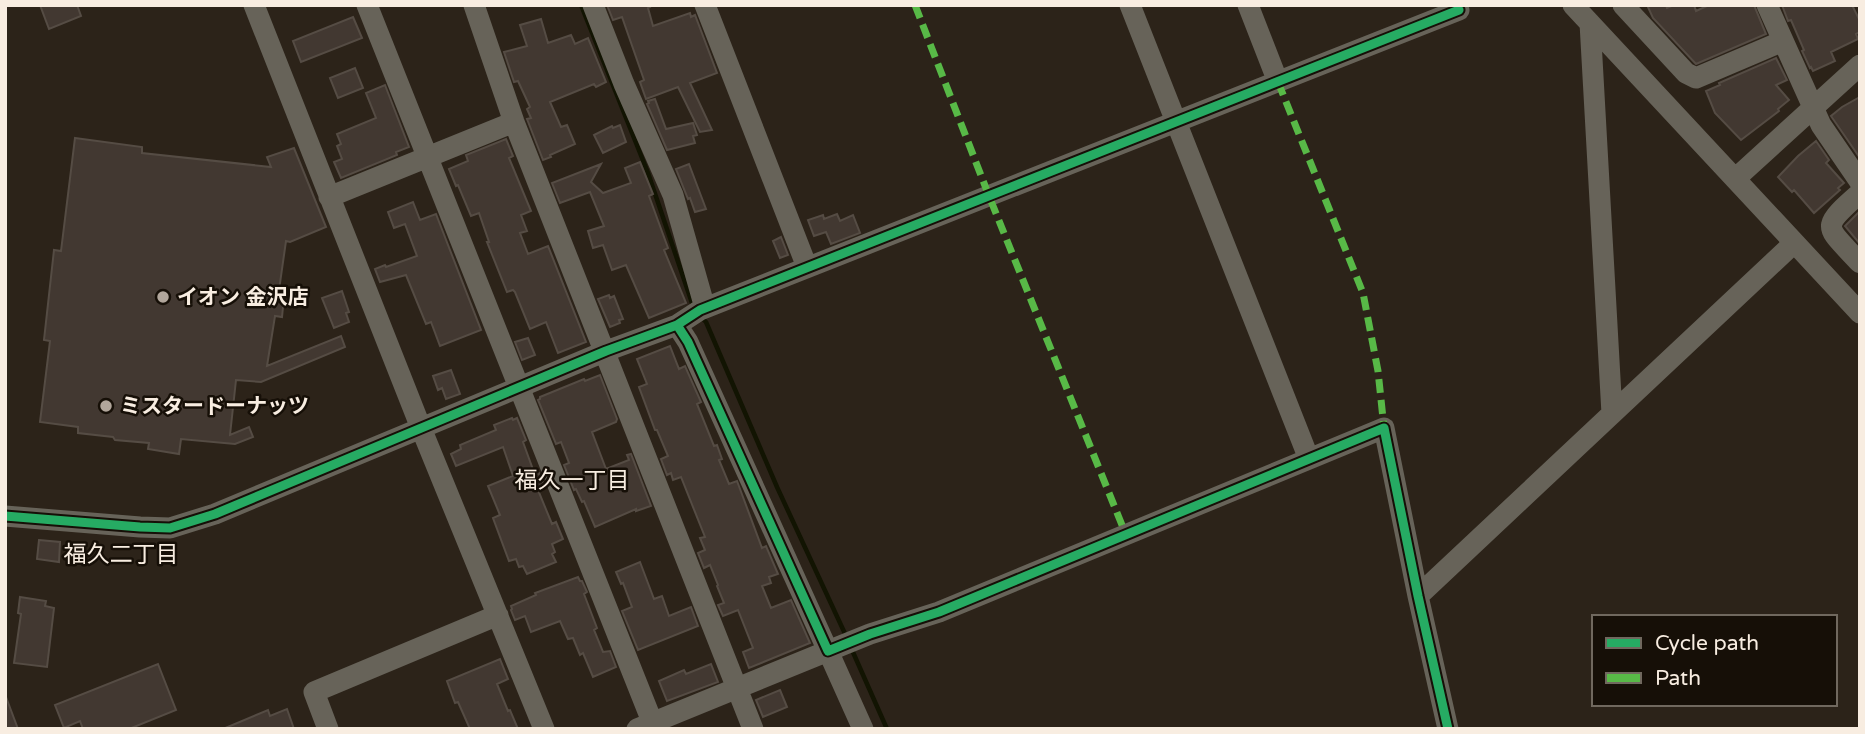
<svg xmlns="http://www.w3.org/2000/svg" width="1865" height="734" viewBox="0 0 1865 734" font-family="'Varela Round','Noto Sans JP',sans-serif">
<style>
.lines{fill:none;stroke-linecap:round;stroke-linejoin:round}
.stream{stroke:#121402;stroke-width:4.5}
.building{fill:#423831;stroke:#554c44;stroke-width:2}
.minor{stroke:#676359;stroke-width:21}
.quiet{stroke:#58b947;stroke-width:7;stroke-dasharray:14 7;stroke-linecap:butt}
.cycleway-casing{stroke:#160f07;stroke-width:13}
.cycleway{stroke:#26ab63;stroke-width:9}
.poi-dot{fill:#b1a69b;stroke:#160f07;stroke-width:2.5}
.labels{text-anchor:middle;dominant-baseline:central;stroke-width:5;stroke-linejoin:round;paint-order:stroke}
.poi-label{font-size:21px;font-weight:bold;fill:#f8ede1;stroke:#160f07;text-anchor:start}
.neighbourhood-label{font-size:23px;fill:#f8ede1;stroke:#160f07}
</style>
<rect width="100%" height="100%" fill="#2c2319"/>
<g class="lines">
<path class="stream" d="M581 5 648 173 693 306
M700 316 706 322 777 487 847 638
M852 650 887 729"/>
</g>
<path class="building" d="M40 5H77L81 16 49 29Z
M607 5H649L650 7 648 8 653 26 690 13 691 17 695 15 717 73 690 83 712 130 700 132 678 87 646 99 640 82 644 80 622 17 613 20Z
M1647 5H1666L1667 8 1674 5H1694L1696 11 1709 5H1754L1766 34 1696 64 1653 18Z
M1782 5H1852L1860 21V32L1856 34 1858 39 1831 52 1835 61 1813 71 1811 67 1810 68 1802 51 1804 50 1791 20 1788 21Z
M353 17 362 38 301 62 293 41Z
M541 19 548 43 571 35 575 44 588 38 606 82 596 87 594 84 550 102 561 127 567 125 575 144 550 155 551 157 543 160 527 119 531 118 527 109 530 107 518 81 514 82 504 52 527 46 520 25Z
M1776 58 1787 80 1776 85 1789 100 1778 109 1779 111 1741 140 1715 113 1706 91 1720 85 1719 83Z
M355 68 363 88 338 98 330 78Z
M385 85 409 147 396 152 397 155 341 178 334 162 342 159 337 146 341 144 337 134 376 118 366 93Z
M1860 97V158L1831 116 1842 107Z
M655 99 666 129 693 123 697 135 693 136 695 143 667 150 647 104 649 103 648 101Z
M620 125 626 142 603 153 594 135 612 126 613 128Z
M75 138 142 147V153L271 167 267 157 294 148 326 227 290 242 286 241 278 297H284L282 317 275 316 267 366 341 336 345 347 261 382 236 380 230 435 249 427 253 437 235 444 181 439 179 454 148 449 149 443 115 440 113 437 78 433V427L40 422 50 341 44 340 54 250 61 251Z
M506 139 513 156 509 158 531 211 521 215 527 231 520 233 528 254 548 246 586 342 558 353 546 322 530 329 515 292 513 290 507 292 487 242H489L479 213 471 216 458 185 456 186 449 169 468 161 466 155Z
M1816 141 1829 160 1826 163 1844 183 1838 188 1840 190 1814 213 1794 190 1792 192 1778 177 1798 156Z
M640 162 653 194 649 196 668 248 664 250 686 303 649 318 626 265 612 270 603 245 593 248 588 231 604 226 590 192 560 203 552 183 601 164 591 182 603 193 631 183 625 168Z
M689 164 706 209 695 212 690 198 688 199 676 169Z
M413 202 420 220 436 214 481 330 440 346 431 322 426 324 406 275 380 282 375 269 385 265 386 267 417 256 405 224 394 228 388 212Z
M1860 211V244L1845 226Z
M837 214 840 221 853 215 860 233 831 244 826 232 814 236 808 220 823 215 824 219Z
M781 237 788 255 780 258 773 241Z
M342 291 349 312 346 313 349 322 334 328 322 298Z
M609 295 610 298 614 296 623 319 619 320 620 323 610 327 598 299Z
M528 338 535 355 522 360 515 342Z
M670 346 679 369 685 366 701 402 697 404 714 446 717 445 722 459 719 460 729 484 737 481 762 548 766 546 778 574 769 577 771 583 762 586 771 608 791 600 810 643 749 668 743 652 753 648 738 610 723 616 718 605 724 603 717 586 718 585 710 565 704 568 698 553 705 550 700 538 705 537 681 477 673 480 671 473 667 475 661 459 668 456 657 430H655L639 387 647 384 637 359Z
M451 370 460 394 446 399 442 388 438 390 433 376Z
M600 375 617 419 616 422 592 432 606 469 629 460 627 455 631 454 651 506 636 511V509L595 527 584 501 582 502 576 489 574 490 564 465 569 463 561 442 556 444 538 400 540 399V397L584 379 585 381Z
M512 418 513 420 517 418 526 440 523 442 535 475 539 473 545 487 538 490 552 524 556 522 563 539 552 544 555 552 552 554 556 562 527 574 523 566 519 567 516 559 509 561 493 518 500 515 488 486 513 476 503 447 456 466 451 454 461 449 460 445 496 430 494 425Z
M39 540 60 542 59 562 37 559Z
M640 562 654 599 662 596 669 616 691 607 698 626 638 650 622 611 632 607 623 583 621 584 616 572Z
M578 577 580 581H582L587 592 584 594 597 628 594 630 603 652 610 651 616 667 593 677 583 653 580 655 573 638 568 639 560 621 531 632 525 616 515 620 511 610 512 609 511 606 536 595 535 593Z
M20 597 46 601 45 606 54 608 47 667 14 663 21 614 18 613Z
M500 659 508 679 497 684 508 711 510 710 518 729H470L458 702 455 703 447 681Z
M158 664 176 710 129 729H83L80 721 64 728 55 705Z
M711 664 718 682 667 701 659 681 684 670 686 674Z
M780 690 787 707 763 717 756 700Z
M6 697 18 729H5Z
M287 709 294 729H223L268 710 270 716Z"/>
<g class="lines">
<path class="minor" d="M254 5 421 428 544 729
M367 5 655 729
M474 5 514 122 753 729
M593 5 624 84 673 195 705 308
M705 5 807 267
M1130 5 1309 459
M1248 5 1278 82
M1573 5 1860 313
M1623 5 1686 73 1696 78 1783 41
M1767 5 1821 125 1860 182
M1590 23 1612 414
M1735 179 1860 65
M1860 193C1819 229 1825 225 1860 263
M329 197 514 122
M677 325 688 342 828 651 870 634 939 612 1384 428 1418 596 1448 729
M5 516 140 527 170 528 215 514 606 351 677 325 700 310 1459 10
M1418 596 1794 243
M328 729 314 692 498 615
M637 729 828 651 863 729"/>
<path class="quiet" d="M915 5 989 196 1126 535
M1278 82 1363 293 1378 371 1384 428"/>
<defs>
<path id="cycleway" d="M677 325 688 342 828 651 870 634 939 612 1384 428 1418 596 1448 729
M5 516 140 527 170 528 215 514 606 351 677 325 700 310 1459 10"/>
</defs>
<use href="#cycleway" class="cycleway-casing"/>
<use href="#cycleway" class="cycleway"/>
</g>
<g class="poi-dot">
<circle cx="163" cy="297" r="7"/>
<circle cx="106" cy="406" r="7"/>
</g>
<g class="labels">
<g class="poi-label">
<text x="177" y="297">イオン 金沢店</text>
<text x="120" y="406">ミスタードーナッツ</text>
</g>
<g class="neighbourhood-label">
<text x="572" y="481">福久一丁目</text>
<text x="121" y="555">福久二丁目</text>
</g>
</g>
<rect width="1865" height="734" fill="none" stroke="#f8ede1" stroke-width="14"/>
<rect x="1592" y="615" width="245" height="91" fill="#160f07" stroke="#70685e" stroke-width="2"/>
<rect x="1606" y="638" width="35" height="10" fill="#26ab63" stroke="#70685e" stroke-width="2"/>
<text x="1655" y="650" font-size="21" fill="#f8ede1">Cycle path</text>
<rect x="1606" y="673" width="35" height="10" fill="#58b947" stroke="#70685e" stroke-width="2"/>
<text x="1655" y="685" font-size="21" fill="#f8ede1">Path</text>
</svg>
